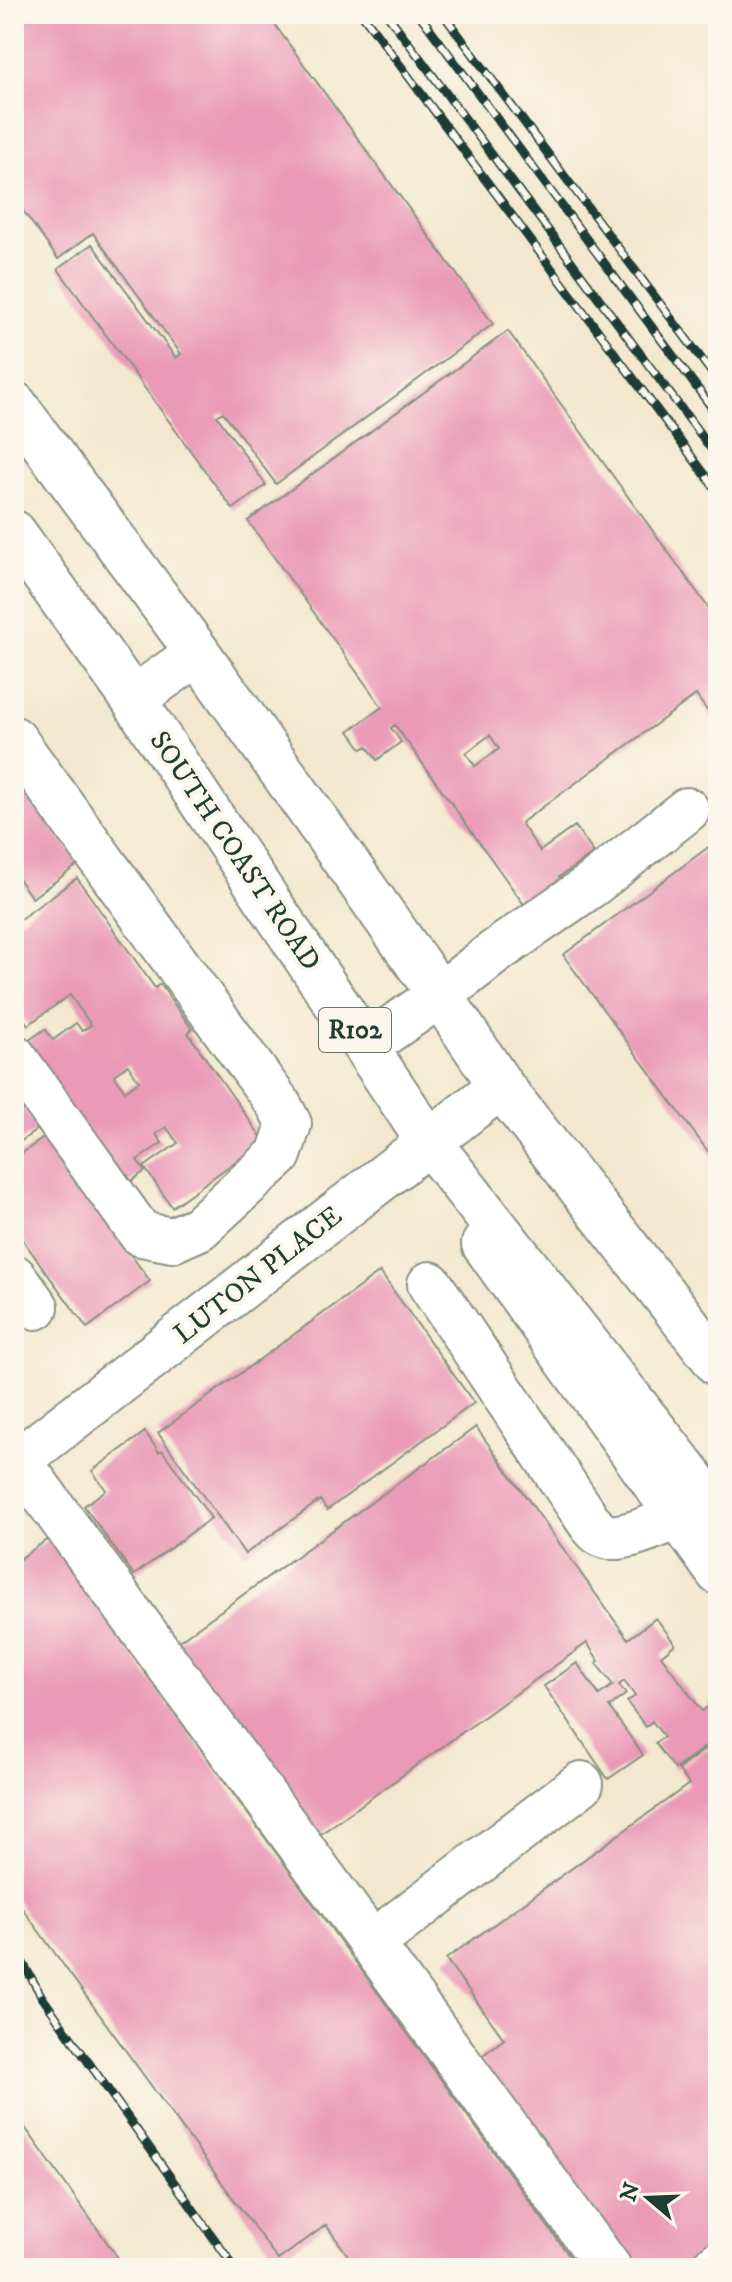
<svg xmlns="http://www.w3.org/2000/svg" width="732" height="2282" viewBox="0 0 732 2282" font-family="'IM FELL DW Pica',serif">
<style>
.building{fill:#ea99b6;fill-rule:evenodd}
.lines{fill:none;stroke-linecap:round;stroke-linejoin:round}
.minor-casing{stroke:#899282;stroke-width:48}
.highway-casing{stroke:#899282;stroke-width:48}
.minor{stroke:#fff;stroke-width:44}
.highway{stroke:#fff;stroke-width:44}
.rail-casing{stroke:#1f3d34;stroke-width:9}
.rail{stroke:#fbf7ec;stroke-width:6;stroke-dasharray:18;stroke-linecap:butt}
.labels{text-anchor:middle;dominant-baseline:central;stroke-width:8;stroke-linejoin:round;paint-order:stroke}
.shield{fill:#fbf7ec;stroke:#61756b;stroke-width:2}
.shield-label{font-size:26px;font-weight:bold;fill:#1f3d34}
.street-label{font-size:28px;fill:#1f3d34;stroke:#fbf7ec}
</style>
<rect width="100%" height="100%" fill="#fbf7ec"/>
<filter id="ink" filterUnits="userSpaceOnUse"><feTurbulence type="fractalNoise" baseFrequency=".0125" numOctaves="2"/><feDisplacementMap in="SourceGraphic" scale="16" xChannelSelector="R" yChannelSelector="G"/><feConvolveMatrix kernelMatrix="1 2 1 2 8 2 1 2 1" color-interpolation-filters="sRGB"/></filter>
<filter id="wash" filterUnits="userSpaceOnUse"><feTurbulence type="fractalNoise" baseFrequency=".006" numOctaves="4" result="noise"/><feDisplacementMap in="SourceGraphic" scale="32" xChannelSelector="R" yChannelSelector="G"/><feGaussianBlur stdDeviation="1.8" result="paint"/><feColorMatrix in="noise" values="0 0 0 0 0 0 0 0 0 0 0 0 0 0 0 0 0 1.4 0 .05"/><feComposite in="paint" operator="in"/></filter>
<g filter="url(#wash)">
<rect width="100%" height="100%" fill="#f3e8cf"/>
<g id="blocks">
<path class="building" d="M14 14H267L493 324 276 484 223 412 217 416 266 485 233 509 58 269 92 244 176 358 181 354 93 233 58 259 14 198Z
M508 331 718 621V726L696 695 521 823 540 851 575 826 594 853 559 877 561 880 525 906 395 725 391 728 401 742 377 760 367 746 362 749 349 731 382 707 248 521ZM490 735 499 749 475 766 466 753Z
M14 773 79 864 32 898 14 873Z
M718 840V1165L563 955Z
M77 878 155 988 160 984 192 1029 188 1033 264 1141 172 1207 144 1167 178 1143 166 1127 156 1134 162 1143 137 1160 145 1171 122 1188 21 1046 45 1029 53 1040 76 1023 82 1031 91 1025 70 995 28 1025 14 1005V914L19 920ZM128 1065 139 1081 125 1091 114 1075Z
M14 1095 38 1129 14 1146Z
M45 1137 150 1281 87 1328 14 1228V1159Z
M380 1272 474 1403 327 1510 320 1500 245 1554 158 1433Z
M476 1427 628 1639 656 1618 675 1644 661 1656 702 1711 716 1701 718 1704V1737L675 1769 655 1743 664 1737 652 1721 646 1727 627 1702 635 1696 624 1681 619 1685 626 1694 609 1707 643 1755 608 1779 544 1686 577 1663 599 1695 613 1685 596 1663 599 1661 587 1643 315 1838 176 1643Z
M145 1432 159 1452 162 1450 211 1518 134 1575 84 1506 106 1490 92 1471Z
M48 1539 578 2268H357L326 2225 278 2260 14 1897V1563Z
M707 1748 718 1763V2240L680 2268H626L479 2058 504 2039 446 1959 689 1784 678 1769Z
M14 2112 119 2259 127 2268H14Z"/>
</g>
</g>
<g filter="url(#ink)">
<use href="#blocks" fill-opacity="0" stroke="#899282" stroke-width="2"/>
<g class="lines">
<defs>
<path id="minor" d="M14 739 279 1105 289 1124 279 1155 199 1228 172 1240 141 1234 14 1057
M366 1046 440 995 495 952 593 884 687 810
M484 1244 718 1572
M14 1277 36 1307
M430 1284 582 1511C587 1518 594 1531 603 1535 619 1544 661 1523 678 1517
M19 1461 609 2268
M14 1464 501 1086
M371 1944 581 1784
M713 2268 718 2264"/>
<path id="highway" d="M14 404 198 653 440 995 501 1086 718 1364
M14 533 133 699 429 1142 718 1511
M133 699 198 653"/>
</defs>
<use href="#minor" class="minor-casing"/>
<use href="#highway" class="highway-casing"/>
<use href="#minor" class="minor"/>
<use href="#highway" class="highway"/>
<defs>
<path id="rail" d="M362 14 718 492
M387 14 718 458
M419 14 718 416
M443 14 718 381
M14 1947 42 1997 235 2268"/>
</defs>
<use href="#rail" class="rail-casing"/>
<use href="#rail" class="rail"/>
</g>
</g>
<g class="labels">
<rect class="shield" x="319" y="1008" width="72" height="44" rx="6"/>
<g class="shield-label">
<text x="355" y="1030">R102</text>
</g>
<g class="street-label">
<text transform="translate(235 851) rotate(56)">SOUTH COAST ROAD</text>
<text transform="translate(258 1275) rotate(-38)">LUTON PLACE</text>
</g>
</g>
<rect width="732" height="2282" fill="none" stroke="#fbf7ec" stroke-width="48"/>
<g transform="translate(648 2198) rotate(289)" stroke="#fbf7ec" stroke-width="6" paint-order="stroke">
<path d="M0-6L14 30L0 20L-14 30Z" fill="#1f3d34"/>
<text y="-12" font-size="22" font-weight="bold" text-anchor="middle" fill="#1f3d34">N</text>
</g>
</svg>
